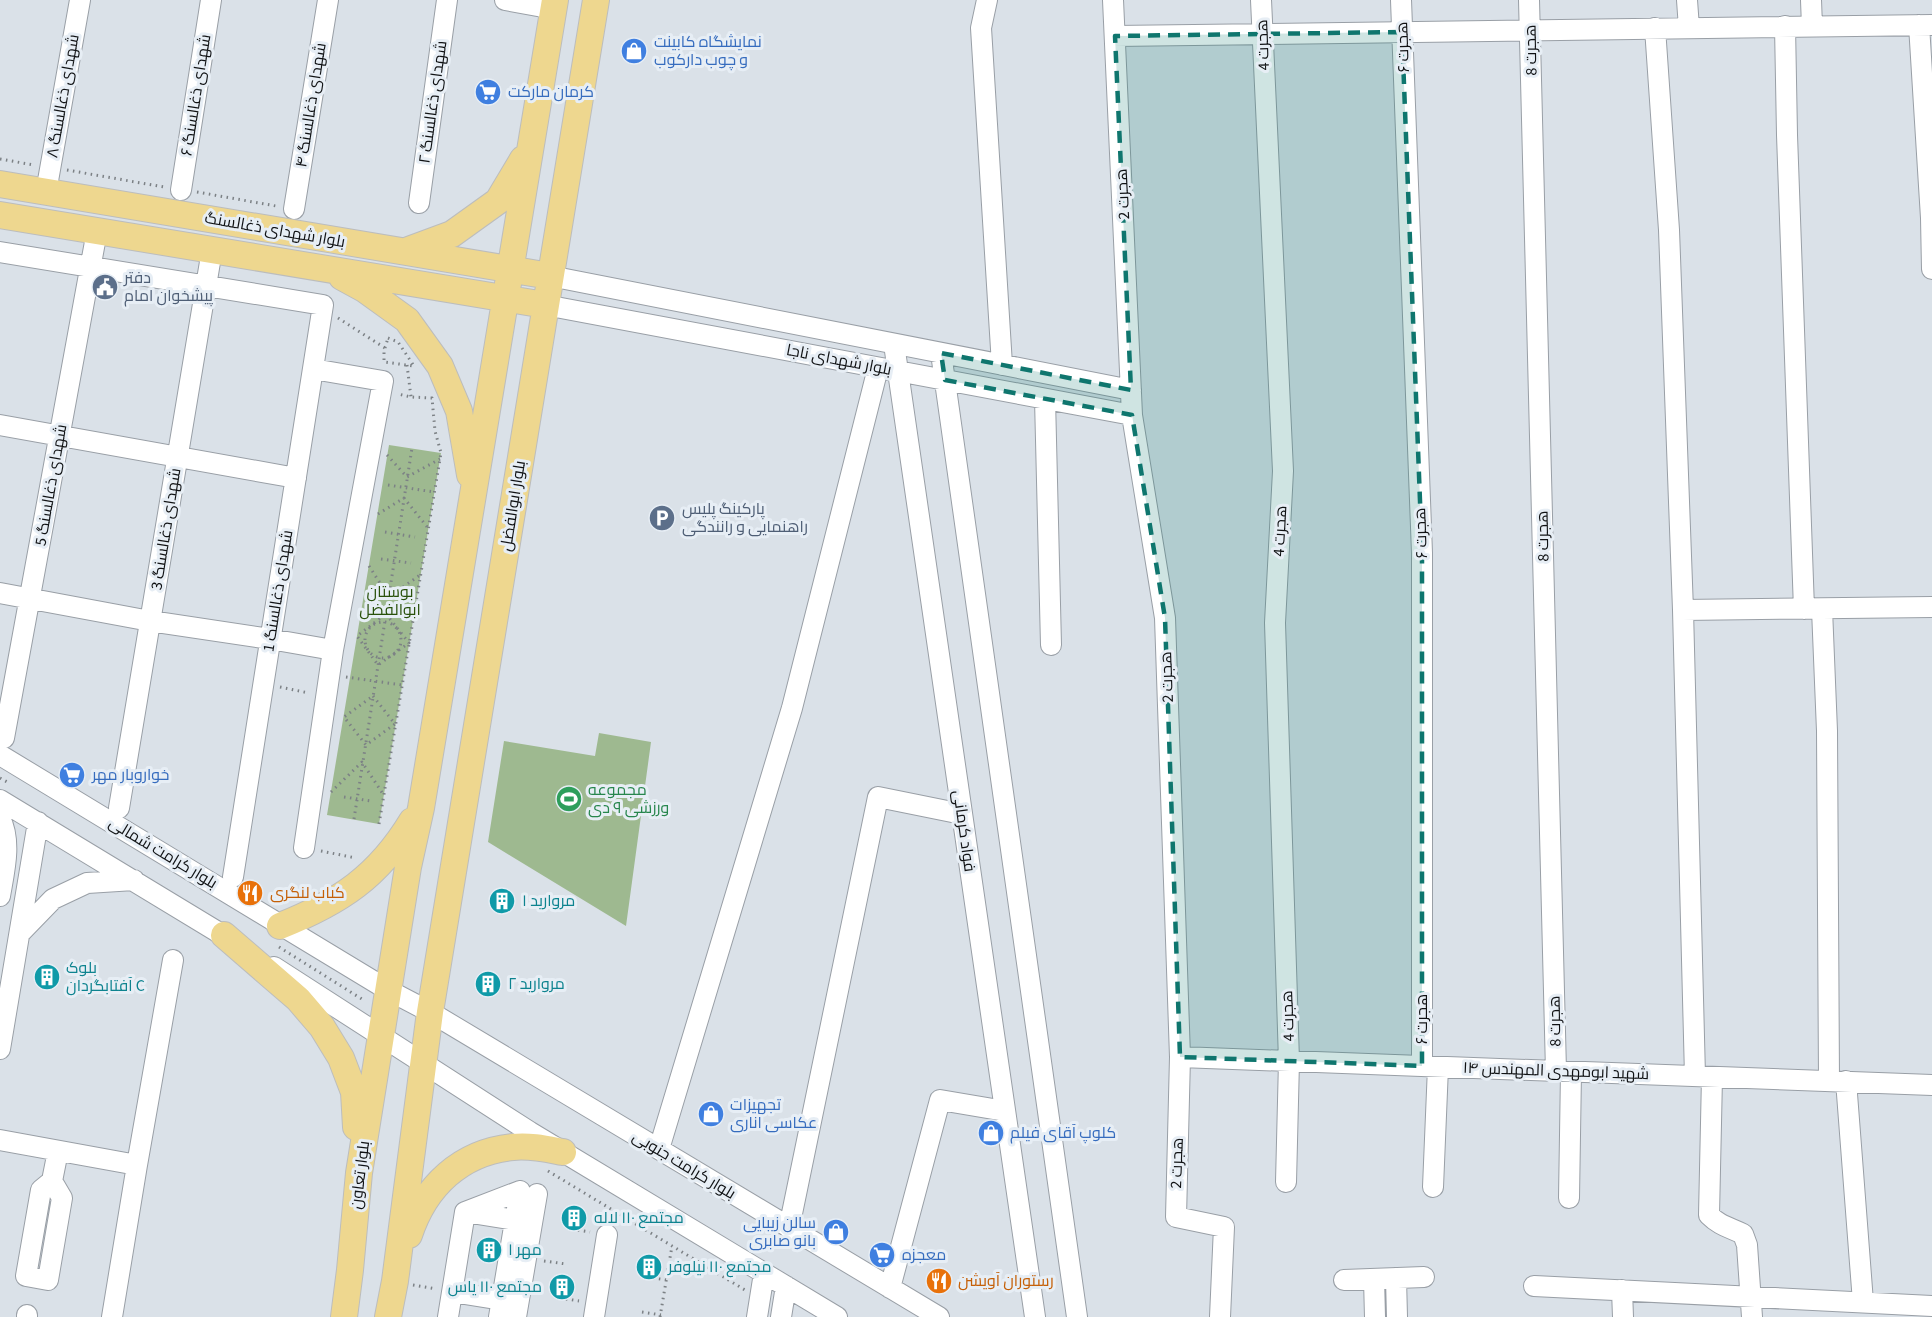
<svg xmlns="http://www.w3.org/2000/svg" width="1932" height="1317" viewBox="0 0 1932 1317" font-family="'Source Sans 3',Cairo,sans-serif">
<style>
.green{fill:#9eb990}
.lines{fill:none;stroke-linecap:round;stroke-linejoin:round}
.minor-casing{stroke:#999fa6;stroke-width:22}
.major-casing{stroke:#bcbdbd;stroke-width:28}
.path{stroke:#7c8185;stroke-width:3;stroke-dasharray:1.5 4.5;stroke-linecap:butt}
.minor{stroke:#fff;stroke-width:20}
.major{stroke:#eed78f;stroke-width:26}
.marked{fill:#0f766e;fill-opacity:0.2;stroke:#0f766e;stroke-width:4.5;stroke-dasharray:12 8;stroke-linejoin:round}
.labels{text-anchor:middle;dominant-baseline:central;stroke-width:6;stroke-linejoin:round;paint-order:stroke}
.shop-label{font-size:16px;fill:#366cbe;stroke:#e7eef5;text-anchor:start}
.street-label{font-size:16px;fill:#101214;stroke:#e7eef5}
.service-label{font-size:16px;fill:#4e5e75;stroke:#e7eef5;text-anchor:start}
.park-label{font-size:16px;fill:#29510b;stroke:#e7eef5}
.leisure-label{font-size:16px;fill:#27864d;stroke:#e7eef5;text-anchor:start}
.food-label{font-size:16px;fill:#c56008;stroke:#e7eef5;text-anchor:start}
.culture-label{font-size:16px;fill:#0d838f;stroke:#e7eef5;text-anchor:start}
</style>
<rect width="100%" height="100%" fill="#dae1e8"/>
<path class="green" d="M389 445 441 453 379 824 327 815Z
M599 733 651 742 626 926 488 842 504 741 595 756Z"/>
<g class="lines">
<defs>
<path id="minor" d="M505 0 554 9
M987 0 981 28 1002 365
M1113 0 1132 415 1165 618 1180 1057 1176 1217 1224 1227 1220 1317
M1261 0 1283 471 1275 623 1289 1061 1286 1182
M1401 0 1422 553V1066
M1529 0 1556 1071
M1687 0 1689 28
M1811 0 1812 26
M1919 25 1931 218 1932 269
M1785 26 1787 135 1804 609
M1655 28 1669 230 1683 610 1695 1076
M1115 36 1932 25
M181 190 211 0
M46 192 80 0
M419 203 447 0
M294 209 328 0
M0 252 323 305 233 877
M550 276 1131 390
M545 305 1132 415
M894 344 1035 1317
M941 353 1077 1317
M1045 399 1051 645
M0 425 296 478
M0 593 150 621 270 639 333 650
M1822 609 1827 731 1829 1081
M1683 610 1932 607
M4 738 97 231
M0 755 388 990 430 1012 939 1317
M0 800 236 943
M119 808 212 250
M0 818C12 842 4 872 0 896
M304 848 333 650 383 381 313 369
M20 933 53 899 87 883 134 880
M274 967 530 1132 837 1317
M0 1049 38 822
M1180 1057 1932 1085
M1712 1077 1709 1215C1720 1226 1729 1227 1743 1234L1747 1245 1752 1317
M1846 1081 1863 1302
M0 1140 137 1165 112 1317
M659 1149 792 708 878 368
M137 1165 173 960
M52 1181 62 1198 48 1280 26 1276 41 1190 52 1181 58 1151
M1433 1187 1438 1067
M1569 1198 1571 1072
M465 1212 520 1191
M465 1212 515 1220
M789 1228 878 797 962 814
M1396 1278 1397 1317
M1374 1279 1375 1317
M1344 1280 1424 1277
M1534 1286 1932 1306
M890 1288 940 1100 1005 1111
M1622 1290 1623 1317
M452 1292 502 1300
M27 1317V1315
M448 1317 465 1212
M499 1317 520 1191
M516 1317 537 1194
M594 1317 607 1235
M757 1317 764 1273
M781 1317 786 1286"/>
<path id="major" d="M0 184 550 276
M0 215 545 305
M406 251 452 234 498 201 523 159
M342 277 364 289 407 320 440 366 459 411 470 475
M280 926C340 902 378 877 412 821
M224 935 298 999 322 1027 341 1058 354 1092 356 1127
M409 1235C425 1186 461 1152 513 1147 530 1145 547 1149 563 1152
M344 1317 350 1270 359 1173 408 867 421 808 555 0
M388 1317 395 1281 430 1012 596 0"/>
</defs>
<use href="#minor" class="minor-casing"/>
<use href="#major" class="major-casing"/>
<path class="path" d="M0 159 34 165
M67 170 164 187
M197 192 276 206
M338 318 385 348
M388 338 398 342 414 366 384 362V351Z
M407 365 411 397
M387 455 407 477 440 459
M388 485 434 492
M378 514 404 498 428 528
M385 532 415 537
M381 559 411 563
M369 566 389 597 420 575
M386 614 409 643 378 665 357 636Z
M365 640a18 18 0 1 1 36 0a18 18 0 1 1-36 0Z
M346 677 402 685
M280 687 309 693
M373 696 395 724 366 745 344 717Z
M0 778 9 783
M331 792 362 762 383 794
M344 797 371 801
M354 819 412 448
M379 824 441 453 435 431 432 398 411 397 398 394
M321 851 356 858
M279 947 365 1001
M548 1171 745 1290
M572 1229 590 1232
M544 1261 566 1264
M647 1277 666 1280
M413 1285 436 1289
M560 1298 579 1301
M642 1312 661 1315
M660 1317 672 1246"/>
<use href="#minor" class="minor"/>
<use href="#major" class="major"/>
</g>
<path class="marked" d="M1402 32 1422 553V1066L1180 1057 1165 618 1132 415 945 380 941 353 1131 390 1115 36Z"/>
<defs>
<symbol id="shop-disc" viewBox="-11 -11 22 22"><circle r="9.5" fill="#3f7fe0" stroke="#e7eef5"/><path d="M-5-2.5h2.3a2.7 3.5 0 0 1 5.4 0H5L5.5 6h-11ZM-1.5-2.5h3a1.5 2.3 0 0 0-3 0Z" fill="#fff"/></symbol>
<symbol id="supermarket-disc" viewBox="-11 -11 22 22"><circle r="9.5" fill="#3f7fe0" stroke="#e7eef5"/><path d="M-6-5.5h2.5l.6 2H6L4.5 2H-2.5L-4.4-4H-6ZM-1.5 3.2a1.3 1.3 0 1 0 .1 0ZM3 3.2a1.3 1.3 0 1 0 .1 0Z" fill="#fff"/></symbol>
<symbol id="civic-disc" viewBox="-11 -11 22 22"><circle r="9.5" fill="#5c6f8a" stroke="#e7eef5"/><path d="M-.6-6.5H3V-4.5H.6V-3L4-1V1h2V6H-6V1h2V-1L-.6-3ZM-1.2 2.5V6h2.4V2.5Z" fill="#fff"/></symbol>
<symbol id="parking-disc" viewBox="-11 -11 22 22"><circle r="9.5" fill="#5c6f8a" stroke="#e7eef5"/><path d="M-3.5-5.5H1a3.5 3.5 0 0 1 0 7H-1V5.5H-3.5ZM-1-3.4V-.6H.8a1.4 1.4 0 0 0 0-2.8Z" fill="#fff"/></symbol>
<symbol id="stadium-disc" viewBox="-11 -11 22 22"><circle r="9.5" fill="#2e9e5b" stroke="#e7eef5"/><path d="M0-5a6.5 5 0 1 0 0 10a6.5 5 0 1 0 0-10ZM-3.5-1.8h7v3.6h-7Z" fill="#fff"/></symbol>
<symbol id="restaurant-disc" viewBox="-11 -11 22 22"><circle r="9.5" fill="#e8710a" stroke="#e7eef5"/><path d="M-5-6h1v4h1v-4h1v4h1v-4h1v5L-1.5 .5V6h-2V.5L-5-1ZM5-6V6H3V1.5H1.5Q1.5-4 5-6Z" fill="#fff"/></symbol>
<symbol id="building-disc" viewBox="-11 -11 22 22"><circle r="9.5" fill="#0f9aa8" stroke="#e7eef5"/><path d="M-4-6H4V6H1V3H-1V6H-4ZM-2.5-4.3h1.7v1.8h-1.7ZM.8-4.3h1.7v1.8H.8ZM-2.5-1h1.7V.8h-1.7ZM.8-1h1.7V.8H.8Z" fill="#fff"/></symbol>
</defs>
<g fill-rule="evenodd">
<use href="#shop-disc" x="619" y="36" width="30" height="30"/>
<use href="#supermarket-disc" x="473" y="77" width="30" height="30"/>
<use href="#civic-disc" x="90" y="272" width="30" height="30"/>
<use href="#parking-disc" x="647" y="503" width="30" height="30"/>
<use href="#supermarket-disc" x="57" y="760" width="30" height="30"/>
<use href="#stadium-disc" x="554" y="784" width="30" height="30"/>
<use href="#restaurant-disc" x="235" y="878" width="30" height="30"/>
<use href="#building-disc" x="487" y="886" width="30" height="30"/>
<use href="#building-disc" x="32" y="962" width="30" height="30"/>
<use href="#building-disc" x="473" y="969" width="30" height="30"/>
<use href="#shop-disc" x="696" y="1099" width="30" height="30"/>
<use href="#shop-disc" x="976" y="1118" width="30" height="30"/>
<use href="#building-disc" x="559" y="1203" width="30" height="30"/>
<use href="#shop-disc" x="821" y="1217" width="30" height="30"/>
<use href="#building-disc" x="474" y="1235" width="30" height="30"/>
<use href="#supermarket-disc" x="867" y="1240" width="30" height="30"/>
<use href="#building-disc" x="634" y="1252" width="30" height="30"/>
<use href="#restaurant-disc" x="924" y="1266" width="30" height="30"/>
<use href="#building-disc" x="547" y="1272" width="30" height="30"/>
</g>
<g class="labels">
<g class="shop-label">
<text x="654" y="42">نمایشگاه کابینت<tspan x="654" dy="18">و چوب دارکوب</tspan></text>
<text x="508" y="92">کرمان مارکت</text>
<text x="92" y="775">خواروبار مهر</text>
<text x="730" y="1105">تجهیزات<tspan x="730" dy="18">عکاسی اناری</tspan></text>
<text x="1010" y="1133">کلوپ آقای فیلم</text>
<text x="816" y="1223" text-anchor="end">سالن زیبایی<tspan x="816" dy="18">بانو صابری</tspan></text>
<text x="902" y="1255">معجزه</text>
</g>
<g class="street-label">
<text transform="translate(1263 45) rotate(-92)">هجرت 4</text>
<text transform="translate(1403 47) rotate(-92)">هجرت ۶</text>
<text transform="translate(1531 50) rotate(-91)">هجرت 8</text>
<text transform="translate(196 95) rotate(-81)">شهدای ذغالسنگ ۶</text>
<text transform="translate(63 96) rotate(-80)">شهدای ذغالسنگ ۸</text>
<text transform="translate(433 102) rotate(-82)">شهدای ذغالسنگ ۲</text>
<text transform="translate(311 105) rotate(-81)">شهدای ذغالسنگ ۴</text>
<text transform="translate(1123 194) rotate(-93)">هجرت 2</text>
<text transform="translate(275 230) rotate(10)">بلوار شهدای ذغالسنگ</text>
<text transform="translate(839 360) rotate(11)">بلوار شهدای ناجا</text>
<text transform="translate(51 485) rotate(-80)">شهدای ذغالسنگ 5</text>
<text transform="translate(513 506) rotate(-81)">بلوار ابوالفضل</text>
<text transform="translate(166 529) rotate(-81)">شهدای ذغالسنگ 3</text>
<text transform="translate(1280 531) rotate(-87)">هجرت 4</text>
<text transform="translate(1421 533) rotate(-92)">هجرت ۶</text>
<text transform="translate(1543 536) rotate(-91)">هجرت 8</text>
<text transform="translate(278 591) rotate(-81)">شهدای ذغالسنگ 1</text>
<text transform="translate(1167 677) rotate(-92)">هجرت 2</text>
<text transform="translate(964 831) rotate(82)">فواد کرمانی</text>
<text transform="translate(163 853) rotate(31)">بلوار کرامت شمالی</text>
<text transform="translate(1288 1016) rotate(-92)">هجرت 4</text>
<text transform="translate(1422 1019) rotate(-90)">هجرت ۶</text>
<text transform="translate(1555 1021) rotate(-91)">هجرت 8</text>
<text transform="translate(1556 1071) rotate(2)">شهید ابومهدی المهندس ۱۴</text>
<text transform="translate(1177 1163) rotate(-88)">هجرت 2</text>
<text transform="translate(684 1165) rotate(31)">بلوار کرامت جنوبی</text>
<text transform="translate(360 1175) rotate(-83)">بلوار تعاون</text>
</g>
<g class="service-label">
<text x="124" y="278">دفتر<tspan x="124" dy="18">پیشخوان امام</tspan></text>
<text x="682" y="509">پارکینگ پلیس<tspan x="682" dy="18">راهنمایی و رانندگی</tspan></text>
</g>
<g class="park-label">
<text x="390" y="592">بوستان<tspan x="390" dy="18">ابوالفضل</tspan></text>
</g>
<g class="leisure-label">
<text x="588" y="790">مجموعه<tspan x="588" dy="18">ورزشی ۹ دی</tspan></text>
</g>
<g class="food-label">
<text x="270" y="893">کباب لنگری</text>
<text x="958" y="1281">رستوران آویشن</text>
</g>
<g class="culture-label">
<text x="522" y="901">مروارید ۱</text>
<text x="66" y="968">بلوک<tspan x="66" dy="18">آفتابگردان C</tspan></text>
<text x="508" y="984">مروارید ۲</text>
<text x="594" y="1218">مجتمع ۱۱۰ لاله</text>
<text x="508" y="1250">مهر ۱</text>
<text x="668" y="1267">مجتمع ۱۱۰ نیلوفر</text>
<text x="542" y="1287" text-anchor="end">مجتمع ۱۱۰ یاس</text>
</g>
</g>
</svg>
